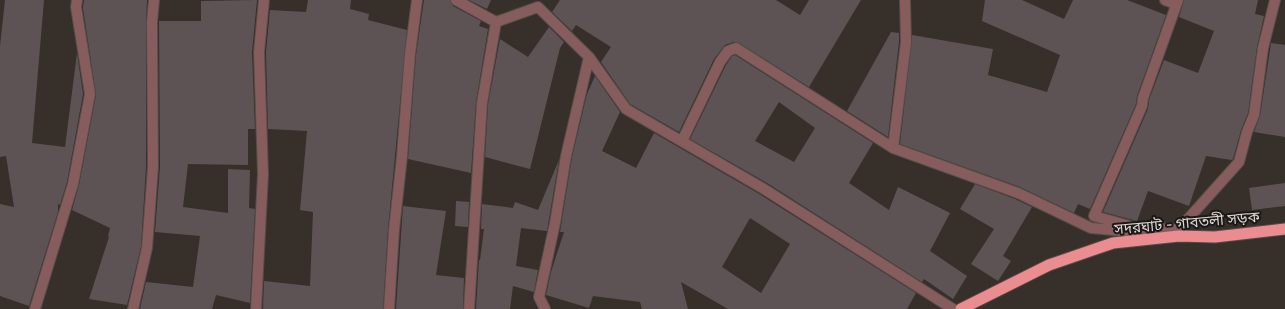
<svg xmlns="http://www.w3.org/2000/svg" width="1285" height="309" viewBox="0 0 1285 309" font-family="Figtree,'Noto Sans Bengali',sans-serif">
<style>
.building{fill:#5d5355;fill-rule:evenodd}
.lines{fill:none;stroke-linecap:round;stroke-linejoin:round}
.minor-casing{stroke:#554d49;stroke-width:12}
.trunk-casing{stroke:#554d49;stroke-width:13}
.minor{stroke:#865c5d;stroke-width:10}
.trunk{stroke:#ea8c90;stroke-width:11}
.labels{text-anchor:middle;dominant-baseline:central;stroke-width:4;stroke-linejoin:round;paint-order:stroke}
.street-label{font-size:15px;fill:#ddd8d4;stroke:#1c1816}
</style>
<rect width="100%" height="100%" fill="#372f2a"/>
<path class="building" d="M5 0H44L32 143 65 147 77 53 83 94 67 182 60 205 58 204V212L29 306 0 296V204L14 207 6 156 0 157V46Z
M84 0H147L146 22V167L141 247 127 305 89 299 109 237 108 236 110 228 72 210 79 185 96 95 83 8Z
M257 0 252 52 255 129H248V165L188 164 183 207 228 213V169L250 170 249 208 255 209 250 303 216 295 212 309H140L146 282 193 287 200 236 155 232 160 167 159 21H201V1Z
M308 0H351L350 9 369 14 368 20 407 30 388 229 383 309H263L264 281 310 286 313 212 300 210 307 131 268 129 266 52 270 10 306 12Z
M424 0H450L453 6 481 21 479 26 488 29 476 102 471 173 408 159 416 55Z
M469 0H491L487 9Z
M560 0H776L800 15 809 0H861L809 87 739 43 734 42 725 45 714 59 679 132 630 104 601 62 611 47 576 25 572 31 552 12Z
M985 0H1022L1064 19 1073 0H1127L1166 15 1137 96 1136 104 1090 209 1078 204 1074 213 1020 187 900 144 912 35 993 49 988 75 1047 92 1060 55 982 21Z
M1184 0H1258L1255 14 1264 16 1257 47 1248 113 1241 130 1233 159 1232 160 1206 156 1189 206 1148 191 1137 221 1103 212 1148 109 1149 100 1164 60 1198 73 1214 31 1179 17Z
M549 27 564 42 560 48 530 169 485 157 488 104 500 39 528 57Z
M891 32 899 33V42L888 137 847 111Z
M1271 43 1285 45V137L1254 132 1260 116Z
M735 55 873 143 849 183 889 210 898 187 950 213 930 251 967 276 953 299 924 279 922 282 767 183 690 139 726 65 732 56ZM779 102 815 128 794 162 755 141Z
M595 76 620 112 602 151 636 168 654 133 761 195 916 293 907 309H728L681 282 688 309H642L640 302 593 296 589 308 546 295 551 272 564 232H560L572 157 587 94ZM750 218 790 244 761 293 722 267Z
M559 160 547 231 521 228 516 266 538 270 534 292 513 286 510 309H476L479 260H480L484 229H481L482 204 513 208 515 202 538 210Z
M1285 183V206L1252 210 1249 188Z
M975 184 1015 199 1032 207 1003 256 1011 261 998 281 971 264 994 229 960 209Z
M456 201 469 202 468 227 455 226Z
M403 206 446 211 436 275 464 278 463 309H396Z"/>
<g class="lines">
<defs>
<path id="minor" d="M456 0 496 22 538 7 589 57 626 109 764 189 953 309
M1165 0 1176 4
M682 141 720 62 728 51 736 48 893 148 1018 193 1091 228 1179 236V229L1137 228 1094 216 1142 106 1143 98 1178 0
M893 148 906 42 905 0
M1179 229 1239 162 1247 132 1254 115 1263 48 1275 0
M35 309 73 184 90 94 76 7 77 0
M133 309 147 248 153 167 152 22 154 0
M256 309 263 174 259 52 264 0
M389 309 394 230 402 156 410 54 417 0
M469 309 482 103 496 22
M545 309 539 297 555 223 566 156 589 57"/>
<path id="trunk" d="M961 309 1049 265 1113 243 1179 236 1215 237 1285 229"/>
</defs>
<use href="#minor" class="minor-casing"/>
<use href="#trunk" class="trunk-casing"/>
<use href="#minor" class="minor"/>
<use href="#trunk" class="trunk"/>
</g>
<g class="labels">
<g class="street-label">
<text transform="translate(1187 223) rotate(-5)">সদরঘাট - গাবতলী সড়ক</text>
</g>
</g>
</svg>
